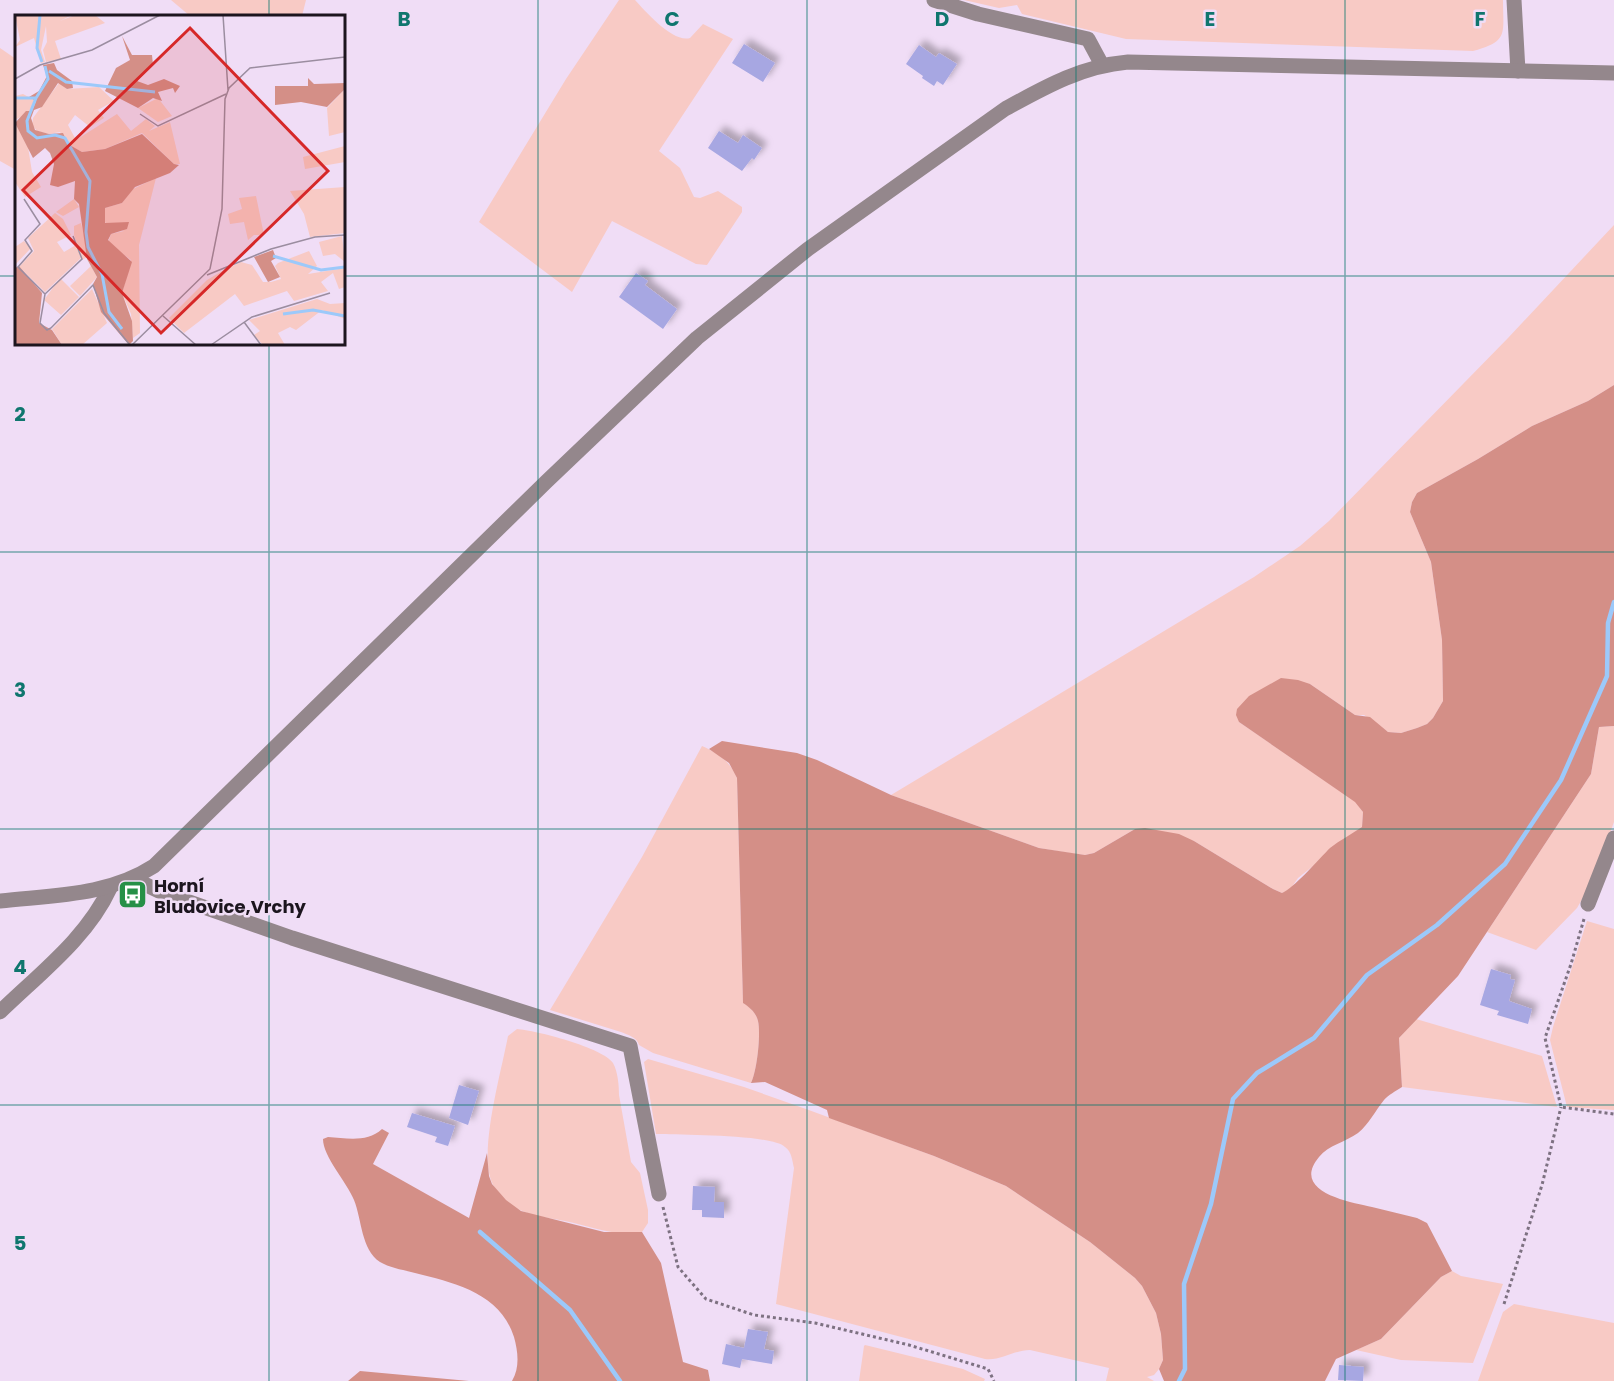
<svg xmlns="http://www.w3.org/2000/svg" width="1614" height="1381" viewBox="0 0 1614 1381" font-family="Poppins,sans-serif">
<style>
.green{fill:#f8cac5}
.forest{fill:#d48f87}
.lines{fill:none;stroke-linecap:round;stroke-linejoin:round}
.stream{stroke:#9cc9fa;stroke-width:4.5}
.building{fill:#a7a7e2;filter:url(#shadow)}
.path{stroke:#7d7181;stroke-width:3;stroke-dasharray:3 3;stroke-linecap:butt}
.minor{stroke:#94878c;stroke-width:15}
.tertiary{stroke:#94878c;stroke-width:15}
.grid{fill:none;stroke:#0f766e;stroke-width:1.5;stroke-opacity:0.55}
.labels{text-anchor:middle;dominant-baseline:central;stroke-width:5;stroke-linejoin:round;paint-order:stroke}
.poi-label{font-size:18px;font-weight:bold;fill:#1c151e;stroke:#f0ddf6;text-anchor:start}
.inset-river{fill:none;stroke:#9cc9fa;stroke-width:3}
.inset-road{fill:none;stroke:#9b8da0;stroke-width:1.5}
.view{fill:#d62828;fill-opacity:0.15;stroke:#d62828;stroke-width:3}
.inset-edge{fill:none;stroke:#1c151e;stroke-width:3}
.grid-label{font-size:20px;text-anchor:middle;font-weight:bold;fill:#0f766e;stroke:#f0ddf6;stroke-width:5;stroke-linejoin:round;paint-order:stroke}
</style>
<defs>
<filter id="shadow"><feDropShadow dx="5.5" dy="-5.5" stdDeviation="3" flood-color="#0004"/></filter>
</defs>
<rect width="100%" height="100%" fill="#f0ddf6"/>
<path class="green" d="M171 0H306L302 16H190Z
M619 0H635C646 12 673 43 690 38L703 24 733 39 659 151 680 168 694 197 700 198 718 191 742 207V212L707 265 696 264 612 221 572 292 479 222 566 79Z
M964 0H1503C1503 34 1509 41 1473 51L1126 39 1022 14 1017 5 999 8Z
M0 48 16 59V170L0 161Z
M1614 225V385L1588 401 1532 426 1478 459 1417 493 1412 502 1410 512 1431 562 1442 640 1443 701 1433 718 1427 724 1417 728 1401 733 1388 732 1364 715H1355L1310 684 1239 722 1356 802 1363 812 1362 827 1298 878 1289 891 1282 893 1273 889 1194 841 1135 829 1094 853 1085 855 1075 854 1039 848 891 795 1254 577 1300 546 1329 521 1508 338Z
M1614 726V822L1592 882 1577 908 1536 950 1487 932 1591 774 1599 727Z
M702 746C718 753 730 761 737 778L743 1002C749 1007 756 1012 758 1021 761 1034 757 1071 751 1083L653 1053 639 1045C637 1037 628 1035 621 1032L550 1010 642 857Z
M1587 921 1614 929V1110L1567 1107 1550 1040 1553 1027Z
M1416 1019 1542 1056 1557 1107 1402 1087 1399 1038Z
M517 1029C535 1030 604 1048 613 1063 618 1072 619 1086 619 1095L631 1162 640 1173 648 1210V1223L642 1232C614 1237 591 1226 565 1221 551 1218 534 1217 520 1210 508 1205 493 1190 490 1177 481 1143 501 1073 508 1036Z
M648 1059 744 1087 806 1109 934 1156 1006 1186 1090 1242 1135 1278 1142 1286 1156 1313 1161 1334 1163 1360 1159 1369 1154 1375 1147 1377 1154 1381H1106L1109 1368 1030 1350C1014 1350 1001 1361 985 1359L776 1304 794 1168C792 1160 792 1152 785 1147 771 1134 679 1135 656 1134L644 1062Z
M1452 1271 1461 1276 1503 1284 1473 1363 1401 1360 1356 1350 1381 1339 1441 1277Z
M1514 1304 1614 1323V1381H1478L1503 1312Z
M865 1345 963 1369 985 1379 984 1381H859L864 1346Z"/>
<path class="forest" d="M1614 385V726L1599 727 1591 774 1458 976 1399 1038 1402 1087C1396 1091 1388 1095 1384 1100 1375 1111 1369 1124 1358 1133 1346 1142 1328 1145 1319 1157 1290 1192 1350 1202 1372 1207 1387 1211 1402 1214 1417 1218L1427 1223 1452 1271 1441 1277 1381 1339 1336 1359 1325 1381H1164L1159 1369 1163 1360 1161 1334 1156 1313 1142 1286 1135 1278 1090 1242 1006 1186 934 1156 829 1118 827 1110 765 1082 751 1083C757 1071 761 1034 758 1021 756 1012 749 1007 743 1003L737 778 729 763 709 749 722 741 797 753 817 760 891 795 1039 848 1085 855 1094 853 1135 829 1145 828 1179 834 1194 841 1273 889 1282 893C1292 890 1320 858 1330 848 1340 840 1352 834 1362 827L1363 812 1355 802 1239 722 1236 715 1237 709 1249 696 1281 678 1298 680 1310 684 1355 715 1370 717 1388 732 1401 733 1417 728 1427 724 1433 718 1443 701 1442 640 1431 562 1410 512 1412 502 1417 493 1478 459 1532 426 1588 401Z
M382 1129 389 1133 373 1164 469 1218 487 1153 489 1176 492 1184 506 1200 521 1211 604 1232H642L661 1263 683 1362 708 1370 710 1381H512C520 1367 518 1352 514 1337 500 1293 455 1283 415 1273 404 1270 390 1268 380 1262 361 1249 362 1220 354 1200 347 1182 323 1157 323 1139L328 1137C346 1138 367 1143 382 1129Z
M360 1371 469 1381H348Z"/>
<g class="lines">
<path class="stream" d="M480 1232 570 1310 620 1381
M1179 1381 1185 1369 1184 1284 1211 1204 1233 1099 1257 1073 1314 1038 1367 975 1437 925 1505 864 1561 780 1607 676 1608 623 1614 602"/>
</g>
<path class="building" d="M744 44 775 63 763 82 732 63Z
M919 45 936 57 939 53 957 64 943 85 937 81 934 86 922 78 923 76 906 64Z
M719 131 738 143 743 135 762 148 754 160 752 158 742 171 708 148Z
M636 273 648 281 645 285 677 309 663 329 619 297Z
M1491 969 1511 975 1510 979 1515 980 1509 1001 1532 1009 1528 1024 1497 1015 1499 1011 1480 1005Z
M459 1085 479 1091 468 1125 449 1118Z
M412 1113 455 1126 448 1146 435 1142 437 1137 407 1127Z
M693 1186 715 1187 714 1202H724V1218L702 1217V1210H692Z
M748 1329 768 1332 764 1349 774 1351 772 1364 742 1359 740 1368 722 1364 726 1344 744 1348Z
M1339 1365 1364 1367 1363 1381 1338 1380Z"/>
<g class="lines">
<path class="path" d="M1584 919 1571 964 1545 1038 1561 1107 1614 1114
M663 1207 678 1267 706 1299 754 1315 815 1323 909 1345 988 1369 994 1381
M1504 1304 1542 1185 1561 1107"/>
<path class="minor" d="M934 0 978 14 1088 39 1102 65
M1514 0 1518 71
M134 879 161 892 292 938 630 1046 659 1194
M1588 904 1614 838
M0 1012C39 974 87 938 110 888"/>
<path class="tertiary" d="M0 901C53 895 108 896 154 866L546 482 697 338 808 249 1005 109C1045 87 1082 66 1128 62L1614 73"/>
</g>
<path class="grid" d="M269 0V16M538 0V1381M807 0V1381M1076 0V1381M1345 0V1381M0 276H16M344 276H1614M269 344V1381M0 552H1614M0 829H1614M0 1105H1614"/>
<defs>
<symbol id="bus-square" viewBox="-11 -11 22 22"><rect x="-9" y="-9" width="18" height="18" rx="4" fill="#269047" stroke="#f0ddf6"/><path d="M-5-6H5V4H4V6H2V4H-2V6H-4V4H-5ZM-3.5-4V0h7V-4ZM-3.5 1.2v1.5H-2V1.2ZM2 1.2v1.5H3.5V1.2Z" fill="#fff"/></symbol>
</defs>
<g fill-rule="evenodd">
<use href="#bus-square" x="116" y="878" width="33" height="33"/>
</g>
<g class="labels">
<g class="poi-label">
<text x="154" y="885">Horní<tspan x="154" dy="21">Bludovice,Vrchy</tspan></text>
</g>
</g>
<g transform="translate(15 15)">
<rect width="330" height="330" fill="#f0ddf6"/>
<path d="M0 0H57L45 6 60 0H80L90 8 40 26 46 44 31 47 28 35 32 27 31 11 26 35 30 47 26 48 19 23 0 32 5 25ZM44 68 52 74 84 72 99 86 83 95 89 103 75 112 60 100 53 110 61 125 102 99 116 116 131 104 140 111 134 116 155 107 165 149H159L127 118 90 134 67 137 53 129 45 117 34 119 22 116 17 110 18 103ZM330 74V117L314 121 312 93ZM8 79 21 86 17 96 0 105V81ZM143 83 157 101 143 107 123 93ZM0 108 13 132 17 157 26 172 10 182 0 167ZM330 131V147L290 154 288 142ZM141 163 124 230 125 318 118 323 116 299 107 278 116 245 93 228 96 219 109 216 89 207 90 193 107 188 116 175ZM330 172V218L295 222 289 199 275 176ZM241 181 249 220H239L233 225 229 207 215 209 213 199 227 194 224 183ZM59 184 64 192 48 201 41 197ZM40 198 48 204 56 220 42 227 49 237 61 230 66 243 30 277 4 252 19 236 13 223ZM66 208 74 241 67 245 59 220V211ZM327 221 330 247 320 239 308 241 304 227ZM9 226 16 233 0 250V232ZM294 236 302 251 293 259 330 253V272L324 274 318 258 306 267 313 276 279 286 272 276 229 291 220 279 169 318 154 303 192 265 209 255 226 247 237 250 248 267H256L266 264 260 251 263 248ZM76 251 82 262 65 281 55 271ZM45 263 64 282 46 300 29 285ZM77 274 92 308 67 330H47L37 314ZM302 284 315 289 330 288V304L307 295 281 315 275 312 263 318 270 330H248L239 320 245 316 234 305Z" fill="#f8cac5"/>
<path d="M107 21 117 40H137L138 50 122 66 133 70 149 64 165 71 160 78 158 73 143 77 147 86 138 83 123 93 90 76 101 53 115 45ZM39 48 42 55 57 66 58 73 52 74 43 68 27 92 19 95 16 103 20 115 34 119 48 118 53 129 67 137 90 134 127 119 159 149 164 150 155 158 120 172 107 188 90 193V208L114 207 112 214 96 219 93 225 117 247 107 278 117 306 118 326 114 330 86 297 78 269 82 262 72 244 64 189 59 184 60 166 43 172 35 170 39 149 35 138 30 133 18 143 0 108 11 96H17L21 86 14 82 24 76 32 61 28 50ZM293 63 299 69 330 68V74L312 92 286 87 260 90V71H293ZM258 235 261 243 256 246 265 262 253 267 239 242ZM4 251 27 278 24 308 37 315 47 330H0V253Z" fill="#d48f87"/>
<path class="inset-river" d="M25 0 22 33 27 47M34 56 51 67 140 77M0 83H21L33 64 30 51M21 83 12 106 13 116 22 123 40 120 50 123 75 166 71 217 73 232 87 259 94 297 107 314M258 241 306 255 330 252M268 299 298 295 330 301"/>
<path class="inset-road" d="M208 0 213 75M0 64 25 50 77 35 145 0M125 99 143 111 211 79M9 184 25 209 10 225 17 236 3 252 30 279M58 221 67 244 30 279 25 308 32 315 36 313 78 270 89 298 115 330M192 260 256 234 300 222 330 220M148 301 181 330M229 307 246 330M117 330 195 254 207 194 210 84 214 73 235 53 330 42M196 330 237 302 315 278"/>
<path class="view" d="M175 13 313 156 146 318 8 175Z"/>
<rect width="330" height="330" class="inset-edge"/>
</g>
<g class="grid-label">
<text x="404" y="26">B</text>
<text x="672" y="26">C</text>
<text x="942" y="26">D</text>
<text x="1210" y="26">E</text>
<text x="1480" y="26">F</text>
<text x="20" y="421">2</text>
<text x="20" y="697">3</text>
<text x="20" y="974">4</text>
<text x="20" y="1250">5</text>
</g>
</svg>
